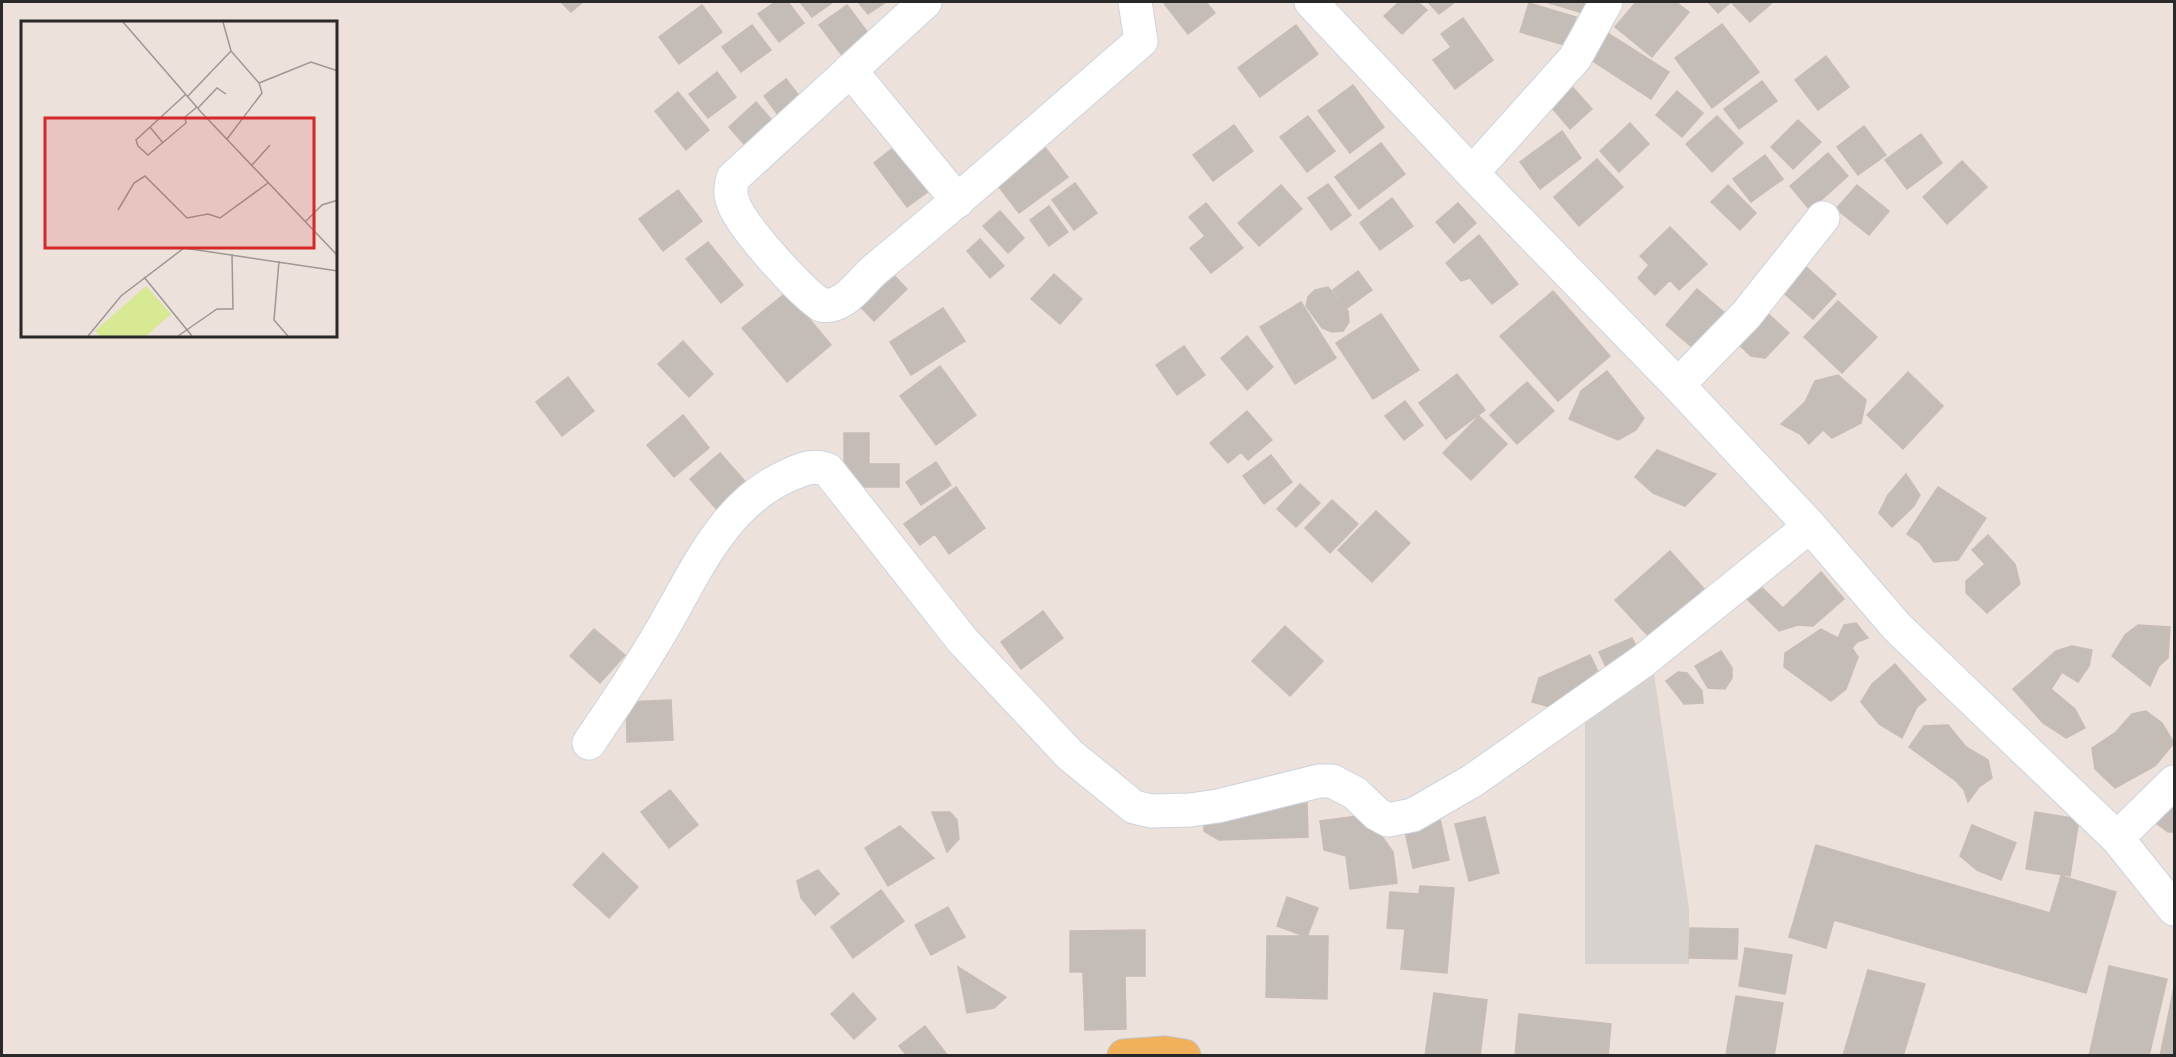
<svg xmlns="http://www.w3.org/2000/svg" width="2176" height="1057" viewBox="0 0 2176 1057" font-family="'Fira Sans Condensed',sans-serif">
<style>
.plaza{fill:#d8d2ce}
.building{fill:#c4bdb7;stroke:#c7bdb5;stroke-width:1.5}
.lines{fill:none;stroke-linecap:round;stroke-linejoin:round}
.minor-casing{stroke:#cdd4df;stroke-width:35}
.major-casing{stroke:#c3c3c3;stroke-width:35}
.minor{stroke:#fff;stroke-width:33}
.major{stroke:#f1b05b;stroke-width:33}
.inset-road{fill:none;stroke:#9e9794;stroke-width:1.5}
.view{fill:#d62828;fill-opacity:0.15;stroke:#d62828;stroke-width:3}
.inset-edge{fill:none;stroke:#292929;stroke-width:3}
</style>
<rect width="100%" height="100%" fill="#ece1db"/>
<path class="plaza" d="M1653 667 1689 909V964H1585V717Z"/>
<path class="building" d="M561 2H583L571 12Z
M775 2H788L804 23 779 42 758 14Z
M800 2H833L812 17Z
M858 2H886L868 14Z
M1163 2H1206L1215 13 1188 34Z
M1399 2H1418L1427 10 1402 34 1384 16Z
M1428 2H1455L1439 14Z
M1546 2H1587L1583 13Z
M1636 2H1676L1689 12 1652 57 1615 27Z
M1708 2H1731L1718 13Z
M1731 2H1773L1750 22Z
M1529 3 1576 17 1568 46 1520 32Z
M702 5 722 32 679 64 659 37Z
M847 5 872 38 844 58 819 25Z
M1463 18 1493 60 1455 89 1433 60 1451 47 1441 34Z
M1722 24 1759 72 1712 108 1675 58Z
M752 25 771 50 741 72 722 47Z
M1296 25 1318 54 1260 97 1238 68Z
M1601 29 1669 72 1651 99 1591 60Z
M1826 56 1849 87 1818 110 1795 80Z
M717 72 736 97 708 118 689 94Z
M786 79 804 102 781 119 764 96Z
M1762 81 1777 101 1739 129 1724 109Z
M1568 82 1592 109 1570 129 1546 101Z
M1353 85 1384 127 1350 153 1318 111Z
M1677 91 1703 113 1682 137 1656 115Z
M678 92 709 130 686 150 655 111Z
M756 102 777 126 750 151 729 127Z
M1308 116 1335 151 1307 172 1280 137Z
M1717 116 1743 143 1712 172 1686 144Z
M1798 120 1821 142 1793 169 1771 147Z
M1630 123 1649 144 1619 172 1600 151Z
M1234 125 1253 151 1213 181 1193 155Z
M1864 126 1886 155 1858 175 1837 147Z
M1562 131 1581 158 1540 189 1520 162Z
M1921 134 1942 163 1907 189 1885 160Z
M903 140 929 191 907 207 874 163Z
M1041 142 1068 177 1019 213 992 178Z
M1381 143 1405 174 1359 209 1335 177Z
M1828 153 1848 176 1810 210 1790 186Z
M1765 155 1783 179 1751 202 1733 179Z
M1597 159 1623 187 1579 226 1554 197Z
M1962 161 1987 187 1947 224 1923 197Z
M1075 183 1097 213 1074 230 1052 200Z
M1328 184 1351 215 1331 230 1308 198Z
M1281 185 1302 209 1259 246 1238 223Z
M1728 185 1756 213 1740 230 1711 202Z
M1857 185 1889 211 1869 235 1836 209Z
M678 190 702 221 663 251 639 219Z
M1392 198 1413 226 1380 250 1360 223Z
M1206 203 1243 248 1211 273 1190 248 1205 236 1189 217Z
M1458 203 1476 223 1454 243 1436 222Z
M1049 206 1068 232 1049 246 1030 220Z
M1000 211 1024 238 1008 253 983 226Z
M1670 227 1707 264 1679 290 1670 280 1655 295 1638 278 1649 265 1640 256Z
M1479 235 1518 284 1492 304 1470 278 1461 281 1446 263Z
M980 239 1004 266 990 278 967 251Z
M708 242 743 285 721 303 686 259Z
M1802 263 1836 294 1813 319 1779 289Z
M885 266 907 289 874 321 852 298Z
M1358 271 1372 290 1347 308 1333 290Z
M1054 274 1082 299 1060 324 1031 299Z
M1328 287 1348 311 1349 322 1343 331 1332 332 1322 328 1306 306 1308 297 1315 290Z
M1697 289 1731 318 1700 354 1666 325Z
M1553 291 1610 356 1558 401 1500 336Z
M787 292 831 345 787 382 742 328Z
M1838 301 1877 337 1842 373 1804 337Z
M1301 302 1336 358 1295 384 1260 327Z
M943 308 965 341 911 375 890 342Z
M1764 310 1789 333 1765 358 1751 356 1735 341Z
M1381 314 1419 370 1373 399 1336 343Z
M1247 336 1273 367 1247 390 1221 358Z
M683 341 713 374 689 397 658 364Z
M1184 346 1205 375 1177 395 1156 365Z
M940 366 976 415 936 445 900 396Z
M1607 371 1644 418 1636 430 1618 440 1569 419 1581 391Z
M1908 372 1943 406 1903 449 1867 415Z
M1457 374 1485 410 1446 439 1419 403Z
M1838 375 1866 400 1861 423 1832 438 1823 430 1809 444 1800 434 1781 424 1805 402 1815 381Z
M568 377 594 411 562 436 536 402Z
M1527 382 1554 411 1517 444 1490 415Z
M1405 401 1423 425 1404 440 1385 416Z
M1247 411 1272 440 1248 460 1241 452 1228 463 1210 443Z
M683 415 709 448 674 477 647 445Z
M1479 416 1507 444 1471 480 1443 453Z
M844 433H869V464H899V487H844Z
M1657 450 1716 474 1685 506 1653 493 1635 477Z
M720 453 749 486 719 512 690 479Z
M1271 455 1292 482 1264 504 1243 476Z
M936 462 951 485 921 505 906 482Z
M1906 474 1920 495 1914 506 1892 527 1879 513 1888 495Z
M1300 484 1320 503 1296 527 1277 509Z
M956 487 985 528 949 554 935 534 920 545 904 524Z
M1938 487 1986 518 1958 560 1934 562 1920 543 1907 534Z
M1332 500 1358 524 1330 553 1305 528Z
M1376 511 1410 543 1372 582 1338 550Z
M1988 535 2015 564 2020 584 1987 613 1966 593V581L1985 564 1972 550Z
M1670 551 1706 591 1651 639 1615 600Z
M1821 572 1844 599 1813 626 1798 625 1779 631 1741 593 1754 580 1783 608Z
M1043 611 1063 638 1021 669 1001 642Z
M1856 623 1868 638 1857 642 1852 648 1858 657 1846 689 1831 701 1784 667 1785 653 1821 629 1838 638 1844 625Z
M2138 625 2170 627 2168 658 2159 666 2150 686 2112 656 2125 635Z
M1285 626 1323 661 1290 696 1252 661Z
M594 629 625 655 600 683 570 656Z
M1632 638 1639 652 1606 667 1599 652Z
M2072 646 2092 650 2089 666 2078 682 2062 672 2051 689 2075 709 2085 728 2066 738 2043 723 2013 689 2056 651Z
M1721 651 1732 668V678L1725 689 1708 688 1695 666Z
M1590 655 1605 686 1558 709 1532 702 1539 678Z
M1895 664 1926 700 1917 707 1902 738 1879 724 1861 702 1872 684Z
M1678 672 1687 673 1702 691 1703 703 1684 704 1666 681Z
M671 700 673 740 627 742 626 702Z
M2146 711 2162 723 2174 743 2155 766 2115 788 2095 769 2092 748 2116 732 2132 714Z
M1948 725 1966 747 1988 760 1992 778 1979 787 1968 802 1964 790 1956 781 1909 747 1924 726Z
M670 790 698 825 669 848 641 812Z
M2174 800V832H2168L2156 823Z
M1307 803 1308 837 1219 840 1204 831V819L1244 805Z
M932 812H950L957 820 959 839 947 852Z
M2035 812 2079 819 2070 876 2026 869Z
M1358 816 1384 839 1393 852 1397 883 1350 889 1346 856 1324 850 1320 821Z
M1485 817 1499 873 1469 881 1455 824Z
M1440 819 1449 860 1413 868 1404 827Z
M1972 825 2016 843 2001 880 1977 870 1960 856Z
M900 826 934 858 888 886 865 848Z
M1816 845 2050 913 2061 876 2116 892 2086 993 1834 920 1826 948 1789 937Z
M603 853 638 887 609 918 573 885Z
M818 870 839 894 815 915 801 898 797 881Z
M1420 886 1454 888 1447 973 1401 969 1405 929 1387 928 1390 892 1419 894Z
M881 890 904 921 853 958 831 927Z
M1287 897 1318 908 1307 937 1277 926Z
M948 907 965 937 931 955 915 925Z
M1690 928 1738 929 1737 959 1689 958Z
M1145 930V976H1125L1126 1029 1085 1030 1083 972H1070V931Z
M1267 936H1328L1327 999 1266 997Z
M1745 948 1792 955 1785 994 1739 986Z
M2109 966 2167 979 2149 1056H2089Z
M958 967 1006 997 994 1008 967 1013Z
M1868 970 1925 984 1903 1056H1843Z
M2174 987V1056H2160Z
M853 993 876 1019 854 1039 831 1014Z
M1434 993 1487 1000 1480 1056H1425Z
M1736 996 1783 1003 1774 1056 1726 1055Z
M1519 1014 1611 1024 1608 1056H1515Z
M925 1026 948 1056H907L899 1046Z"/>
<g class="lines">
<defs>
<path id="minor" d="M925 2 733 178C730 187 730 196 734 205 744 229 799 290 821 305 845 310 861 280 878 267 967 194 1054 116 1141 41L1135 2
M1311 2 1472 173 1678 385 1810 526 1897 627 2117 838 2174 909
M850 70 958 201
M1472 173 1575 58 1606 2
M1678 385 1746 315 1823 218
M589 743C611 710 634 677 654 643 692 582 718 506 789 475 802 469 814 464 828 470L963 641 1070 755 1134 807 1151 811 1190 810 1218 806 1319 781H1332L1355 793 1377 814 1388 820 1413 815 1472 781 1643 661 1810 526
M2117 838 2174 782"/>
<path id="major" d="M1124 1056 1165 1053 1184 1056"/>
</defs>
<use href="#minor" class="minor-casing"/>
<use href="#major" class="major-casing"/>
<use href="#minor" class="minor"/>
<use href="#major" class="major"/>
</g>
<g transform="translate(21 21)">
<rect width="316" height="316" fill="#ece1db"/>
<path d="M125 265 150 293 125 315H79L74 310Z" fill="#d7ea93"/>
<path class="inset-road" d="M102 1 180 91 317 235M202 1 210 30 238 62 290 41 317 50M165 73 115 119 117 125 127 134 165 102 164 96 176 86M167 75 210 30M177 87 196 67 205 73M129 106 142 122M206 118 241 72 238 62M231 144 249 124M97 189 113 162 124 155 166 197 187 193 199 197 247 162M285 200 301 184 317 179M258 240 253 299 267 315M123 256 171 315M67 315 100 275 163 227 317 250M157 315 196 288H212L211 233"/>
<path class="view" d="M24 97H293V227H24Z"/>
<rect width="316" height="316" class="inset-edge"/>
</g>
<rect width="2176" height="1057" fill="none" stroke="#292929" stroke-width="6"/>
</svg>
